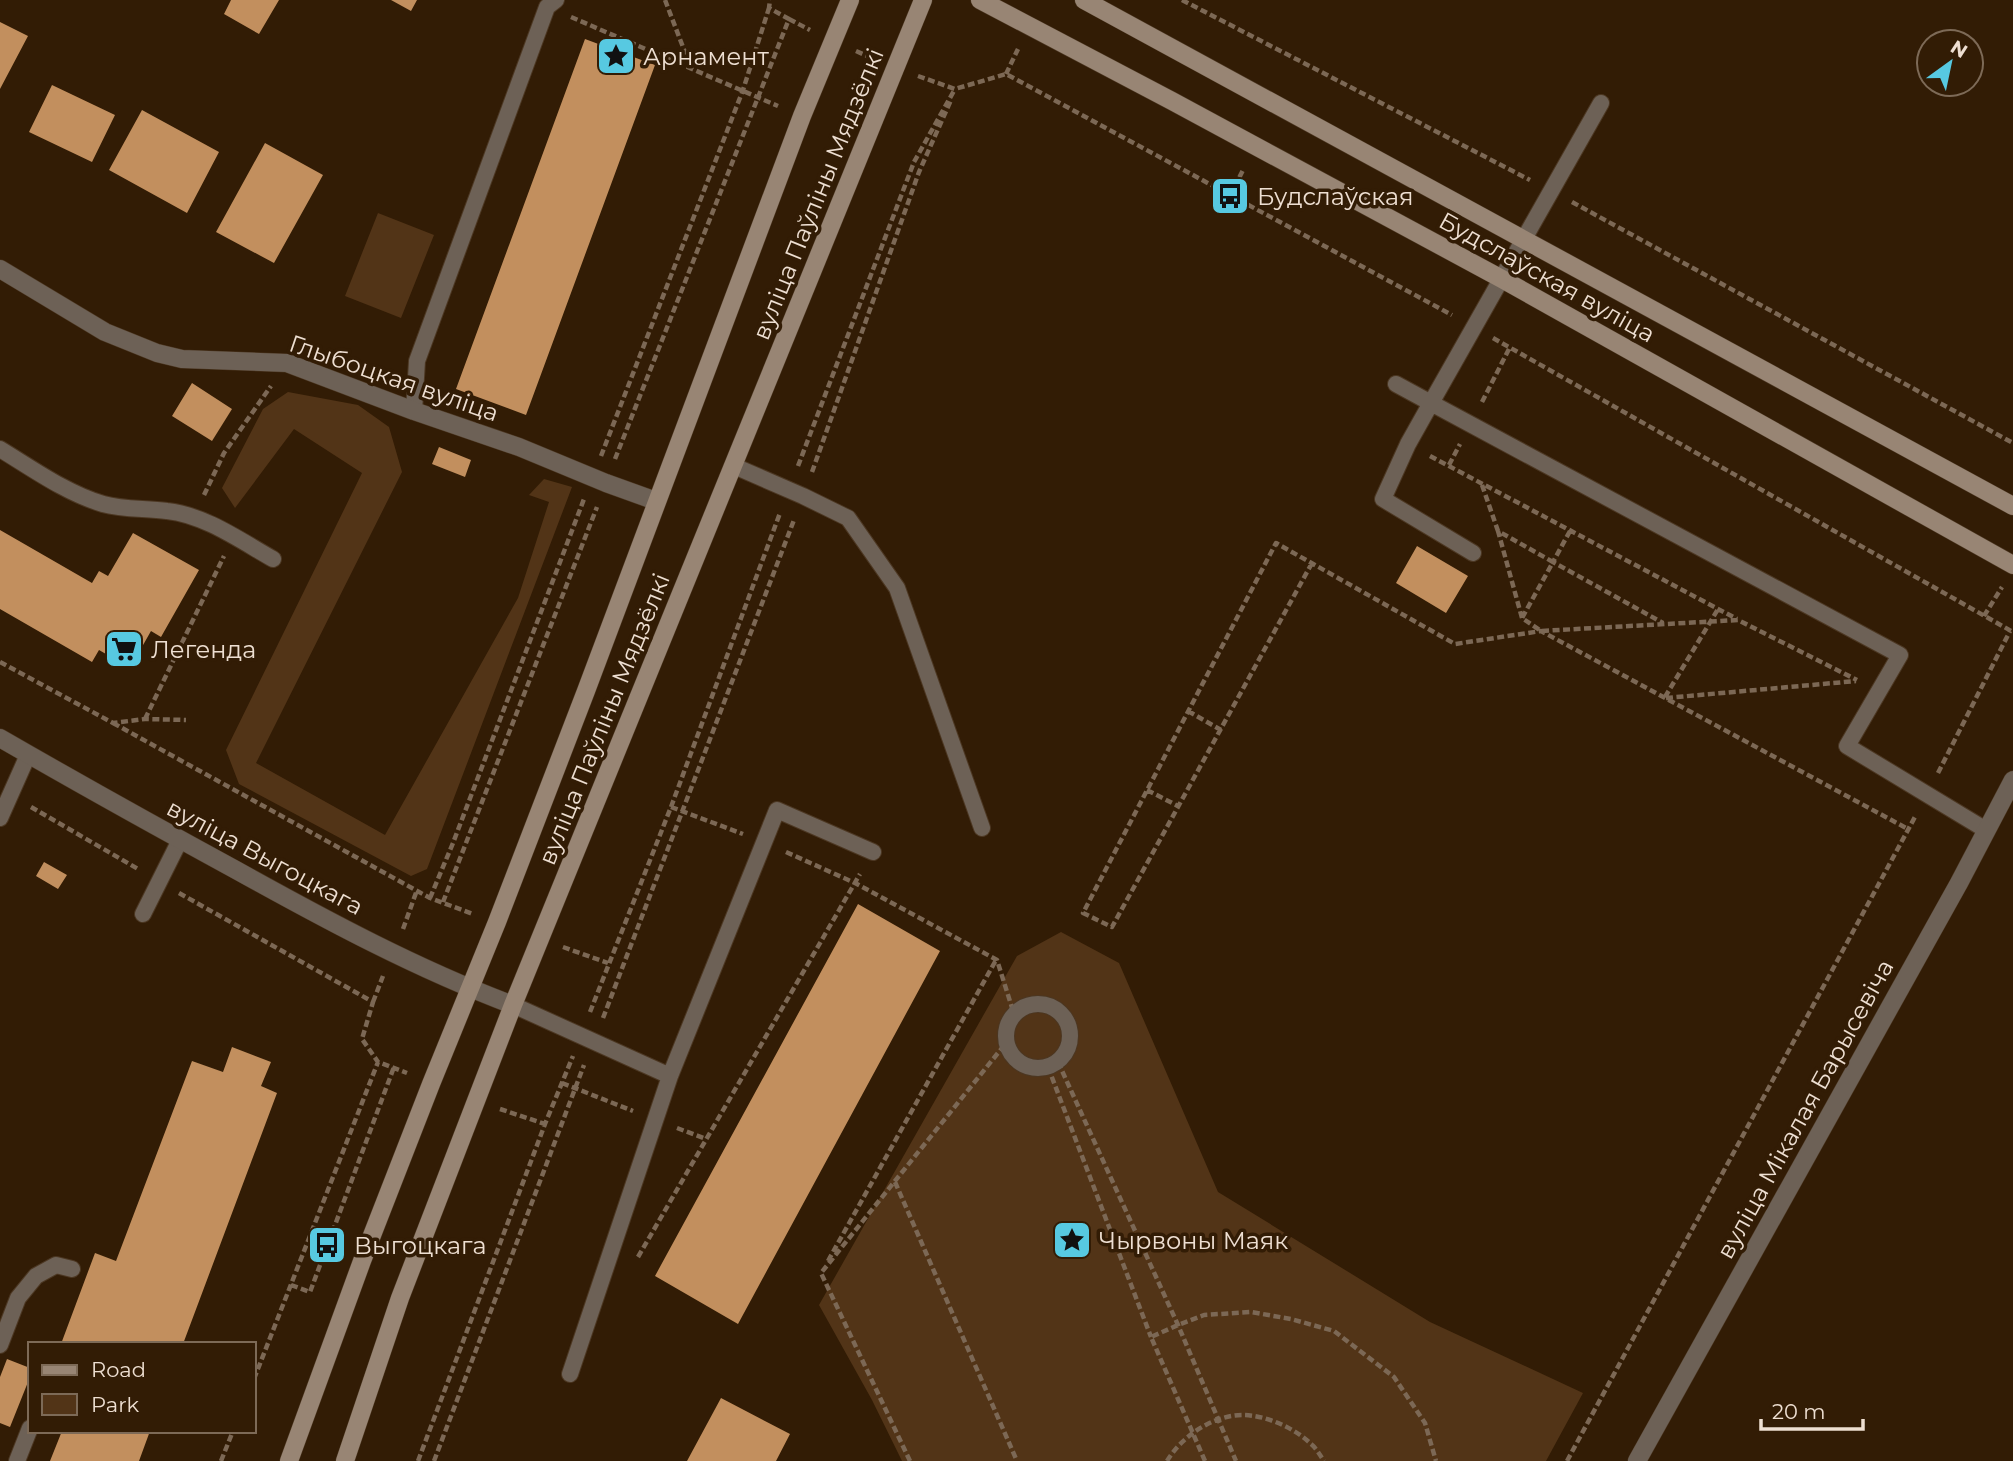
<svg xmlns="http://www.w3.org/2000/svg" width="2013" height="1461" viewBox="0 0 2013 1461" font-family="Montserrat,sans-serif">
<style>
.green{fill:#523417}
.building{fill:#c28f5e}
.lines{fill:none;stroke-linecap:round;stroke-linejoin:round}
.lane-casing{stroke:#4c3722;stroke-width:18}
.street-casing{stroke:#4c3722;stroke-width:19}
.secondary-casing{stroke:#4c3722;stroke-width:19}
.path{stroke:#7c6855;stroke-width:4.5;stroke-dasharray:7 3.5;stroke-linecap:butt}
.lane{stroke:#6d6156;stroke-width:16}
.street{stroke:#6d6156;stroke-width:18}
.secondary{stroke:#988574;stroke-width:18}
.labels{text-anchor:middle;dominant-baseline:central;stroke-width:7;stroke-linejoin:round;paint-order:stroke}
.poi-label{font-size:24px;fill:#eedfd2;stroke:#321c05;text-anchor:start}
.street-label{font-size:24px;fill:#eedfd2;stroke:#321c05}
</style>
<rect width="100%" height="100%" fill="#321c05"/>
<path class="green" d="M378 213 434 235 401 318 345 296Z
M288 392 358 405 389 427 402 472 256 763 385 835 518 598 549 502 529 495 544 479 572 487 427 869 411 876 239 784 226 750 362 473 294 429 235 508 222 488 263 409Z
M1061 932 1119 963 1218 1192 1430 1322 1583 1393 1546 1461H902L872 1400 819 1305 1017 956Z"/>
<path class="building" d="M231 0H279L259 34 224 14Z
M391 0H417L411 11Z
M0 22 28 36 0 89Z
M585 39 655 65 526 415 456 389Z
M52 85 115 115 92 162 29 132Z
M142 110 219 152 187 213 109 170Z
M265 143 323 175 274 263 216 232Z
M192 383 232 409 212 441 172 416Z
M439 447 471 460 465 477 432 464Z
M0 530 92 583 99 571 108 576 133 533 199 570 161 637 151 631 130 668 99 650 92 662 0 609Z
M1417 546 1468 576 1446 613 1396 583Z
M44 862 67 875 58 889 36 876Z
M858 904 940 951 738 1324 655 1276Z
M232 1047 271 1062 261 1086 277 1093 183 1344H61L95 1253 116 1261 192 1061 223 1072Z
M7 1359 30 1368V1377L10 1427 0 1423V1377Z
M721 1398 790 1434 776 1461H687Z
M62 1431H150L139 1461H50Z"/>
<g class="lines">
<defs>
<path id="lane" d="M1601 103 1431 403 1900 655 1847 746 1986 830
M1396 384 1431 403 1408 444 1383 499 1473 553
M414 411 417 361 547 7 556 0
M0 449C33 469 66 493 103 504 124 510 146 508 167 511 205 515 241 541 273 559
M734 466 803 496 848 518 897 588 982 828
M0 818 28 755
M143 914 180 840
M1006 1036a32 32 0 1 1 64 0a32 32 0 1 1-64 0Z
M513 1005 670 1076 570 1374
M670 1076 777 810 873 852
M0 1345 18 1298 36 1276 56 1265 72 1269
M17 1461 30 1428"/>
<path id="street" d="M0 269 105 332 157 353 182 359 287 363 414 411 519 447 606 483 656 501
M0 738C78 783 157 827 236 870 326 920 417 969 513 1005
M1637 1461 1959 883 2013 780"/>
<path id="secondary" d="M980 0 1172 101 1502 279 2013 565
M1084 0 2013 506
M289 1461 362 1261 431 1084 497 922 586 691 802 116 850 0
M345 1461 400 1298 513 1005 923 0"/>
</defs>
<use href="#lane" class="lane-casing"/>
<use href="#street" class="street-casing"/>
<use href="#secondary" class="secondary-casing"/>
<path class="path" d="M665 0 691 68
M1182 0 1530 180
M571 17 778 106
M789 19 810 30
M856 51 874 59
M1006 74 1018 49
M918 76 955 89 1006 74 1452 315
M1230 196 1244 168
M1572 202 2013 443
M1493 338 2013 632
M1482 402 1510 347
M601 456 743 90 769 8
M1430 456 1737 619
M615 459 789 19 769 8 770 0
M1449 465 1460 444
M798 466 914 162 955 89
M812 472 919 172 951 100
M1482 485 1498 531
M204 495 224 453 271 386
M1570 531 1553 562 1663 623
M1312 563 1112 927 1083 913 1276 543 1455 644 1541 631 1908 829
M1984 616 2002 587
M1522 618 1498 531 1553 562 1522 618 1541 631 1738 620 1857 680
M0 662 113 723 145 719 186 720
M1665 697 1718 609
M1666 698 1856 681
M1188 711 1221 730
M145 719 224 556
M113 723 430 898 473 914
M1938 773 2010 631
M1147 790 1178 806
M31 807 138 869
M671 807 743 834
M786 852 855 883 997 960 1014 1014
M179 893 373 1002 362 1039 378 1062 407 1073
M430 898 453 843 584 499
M443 902 597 507
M403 929 417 890
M563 947 608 963
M373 1002 383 976
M590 1012 671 807 780 513
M603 1018 794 520
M1058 1062 1178 1325 1236 1461
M1048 1067 1151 1337
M562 1083 633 1111
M500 1109 545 1124
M677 1128 706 1139
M895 1182 1017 1461
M638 1257 860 874
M828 1261 996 960
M291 1285 310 1292 394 1067
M254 1379 378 1062
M221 1461 233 1431
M418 1461 545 1124 573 1056
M434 1461 584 1065
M910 1461 821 1273 1006 1043
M1167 1461C1182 1436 1213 1415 1243 1415 1265 1415 1295 1428 1311 1444 1316 1448 1320 1455 1324 1461
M1205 1461 1151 1337 1178 1325 1204 1315 1251 1312 1291 1319 1334 1331 1394 1377 1425 1423 1436 1461
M1567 1461 1916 815"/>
<use href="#lane" class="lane"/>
<use href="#street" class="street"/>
<use href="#secondary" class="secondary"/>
</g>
<defs>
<symbol id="sight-square" viewBox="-11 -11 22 22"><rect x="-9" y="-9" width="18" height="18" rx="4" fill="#57c9e1" stroke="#321c05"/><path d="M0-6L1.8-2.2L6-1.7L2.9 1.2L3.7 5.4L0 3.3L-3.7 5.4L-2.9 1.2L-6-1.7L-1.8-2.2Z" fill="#111"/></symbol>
<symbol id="bus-square" viewBox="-11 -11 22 22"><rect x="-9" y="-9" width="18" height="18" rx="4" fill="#57c9e1" stroke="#321c05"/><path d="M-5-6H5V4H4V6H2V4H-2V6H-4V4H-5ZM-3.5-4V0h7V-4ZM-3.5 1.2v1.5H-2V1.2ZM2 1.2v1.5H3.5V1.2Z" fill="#111"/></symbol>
<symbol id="supermarket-square" viewBox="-11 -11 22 22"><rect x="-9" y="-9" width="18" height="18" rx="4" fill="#57c9e1" stroke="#321c05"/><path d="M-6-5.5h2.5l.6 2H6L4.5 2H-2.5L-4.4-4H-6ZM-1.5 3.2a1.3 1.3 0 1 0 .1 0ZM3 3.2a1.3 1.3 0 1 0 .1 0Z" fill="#111"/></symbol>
</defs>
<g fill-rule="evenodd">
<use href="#sight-square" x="594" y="34" width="44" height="44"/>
<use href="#bus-square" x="1208" y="174" width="44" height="44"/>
<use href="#supermarket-square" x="102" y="627" width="44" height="44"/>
<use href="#sight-square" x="1050" y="1218" width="44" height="44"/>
<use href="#bus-square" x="305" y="1223" width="44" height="44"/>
</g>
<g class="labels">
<g class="poi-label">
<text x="643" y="56">Арнамент</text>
<text x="1257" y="196">Будслаўская</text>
<text x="151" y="649">Легенда</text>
<text x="1099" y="1240">Чырвоны Маяк</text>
<text x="354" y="1245">Выгоцкага</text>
</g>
<g class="street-label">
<text transform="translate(818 194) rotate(-68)">вуліца Паўліны Мядзёлкі</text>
<text transform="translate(1547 277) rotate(29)">Будслаўская вуліца</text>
<text transform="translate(394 378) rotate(19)">Глыбоцкая вуліца</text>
<text transform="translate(604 719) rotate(-68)">вуліца Паўліны Мядзёлкі</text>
<text transform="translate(265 857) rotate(28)">вуліца Выгоцкага</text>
<text transform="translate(1805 1109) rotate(-61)">вуліца Мікалая Барысевіча</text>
</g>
</g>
<rect x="28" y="1342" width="228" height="91" fill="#321c05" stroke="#7d6a57" stroke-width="2"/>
<rect x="42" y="1365" width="35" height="10" fill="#988574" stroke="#7d6a57" stroke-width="2"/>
<text x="91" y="1377" font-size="21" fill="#eedfd2">Road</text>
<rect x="42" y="1394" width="35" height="21" fill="#523417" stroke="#7d6a57" stroke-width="2"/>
<text x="91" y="1412" font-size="21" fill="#eedfd2">Park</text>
<g transform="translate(1950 63) rotate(33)"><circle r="33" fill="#321c05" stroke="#7d6a57" stroke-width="2"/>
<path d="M0-5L12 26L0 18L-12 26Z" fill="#57c9e1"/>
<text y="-10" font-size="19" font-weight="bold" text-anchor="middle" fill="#eedfd2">N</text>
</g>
<path d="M1761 1419v10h102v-10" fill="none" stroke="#eedfd2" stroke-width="3.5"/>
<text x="1772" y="1419" font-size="21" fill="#eedfd2" stroke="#321c05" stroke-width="5" paint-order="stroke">20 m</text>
</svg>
